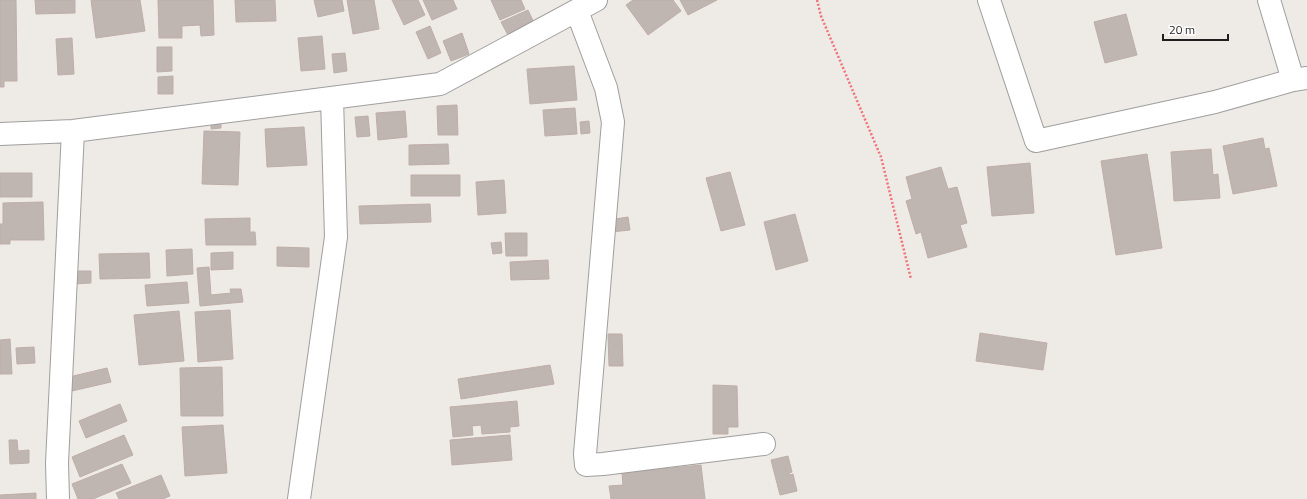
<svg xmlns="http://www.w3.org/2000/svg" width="1307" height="499" viewBox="0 0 1307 499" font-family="'Titillium Web',sans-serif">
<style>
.building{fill:#bfb5b1;stroke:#bfaea8}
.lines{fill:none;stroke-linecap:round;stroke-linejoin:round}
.minor-casing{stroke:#9f9f9f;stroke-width:24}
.path{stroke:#f2727a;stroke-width:2.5;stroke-dasharray:2 2;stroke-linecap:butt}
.minor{stroke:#fff;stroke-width:22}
</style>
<rect width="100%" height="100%" fill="#eeeae5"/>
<path class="building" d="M0 0H16L17 81H4V87H0Z
M35 0H75V13L36 14Z
M91 0H140L145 31 96 38Z
M158 0H213L214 35 201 36 200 25 182 26V38H159Z
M235 0H275L276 21 236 22Z
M314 0H342L344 11 318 17Z
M347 0H374L379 29 353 34Z
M392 0H418L425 15 404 25Z
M423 0H453L457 9 432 20Z
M491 0H521L525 9 500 20Z
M633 0H673L681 11 648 35 626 5Z
M680 0H717L688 15Z
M528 10 536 27 510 39 501 22Z
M1126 14 1137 55 1105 63 1094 22Z
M430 26 441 53 428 59 416 32Z
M462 33 469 54 451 61 443 41Z
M322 36 325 69 301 71 298 38Z
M72 38 74 74 58 75 56 39Z
M157 47H172V71L157 72Z
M345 53 347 71 334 73 332 54Z
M574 66 577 100 530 104 527 69Z
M173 76V94H158V77Z
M457 105 458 135H438L437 106Z
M575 108 577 134 545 136 543 110Z
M405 111 407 137 378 140 376 113Z
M368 116 370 136 357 137 355 117Z
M211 119H221V128L211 129Z
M589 121 590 133 581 134 580 122Z
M304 127 307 165 267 167 265 129Z
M204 131 240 132 238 185 202 184Z
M1263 138 1265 149 1269 148 1277 186 1233 194 1223 146Z
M448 144 449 164 409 165V145Z
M1211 149 1213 175 1218 174 1220 198 1174 201 1171 152Z
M1147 154 1162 248 1116 255 1101 161Z
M1030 163 1034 213 992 216 987 167Z
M941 167 948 189 957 187 967 223 960 225 967 247 928 258 921 232 916 234 906 201 912 199 906 177Z
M730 172 745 225 721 231 706 178Z
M0 173H32V197H0Z
M411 175H460V196H411Z
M504 180 506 213 478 215 476 182Z
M43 202 44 240H10V244H0V224H3V203Z
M430 204 431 222 360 224 359 206Z
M795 214 808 261 776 270 764 222Z
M628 217 630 230 611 232 609 220Z
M250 218V232H255L256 245H206L205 219Z
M505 233H527V256H506Z
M501 242 502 253 493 254 491 243Z
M277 247 309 248V267L277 266Z
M192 249 193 274 167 276 166 250Z
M233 252V269L211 270V253Z
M149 253 150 278 100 279 99 254Z
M548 260 549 279 511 280 510 262Z
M209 267 211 295 231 293 230 289H241L243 302 200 306 197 268Z
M73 271H91V283L73 284Z
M187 282 189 303 147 306 145 285Z
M230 310 233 359 198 362 195 312Z
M179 311 184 361 139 365 134 315Z
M980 333 1047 343 1043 370 976 361Z
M608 334H622L623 366H609Z
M10 339 12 374H0V340Z
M34 347 35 363 17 364 16 348Z
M550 365 554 384 461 399 458 379Z
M222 367 223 416H181L180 368Z
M107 368 111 382 72 391 69 377Z
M713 385 737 386 738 427H728V434H713Z
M517 401 519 426 510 427V432L482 434 481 425 472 426 473 435 453 437 450 407Z
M120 404 127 421 86 438 79 421Z
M223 425 227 473 185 476 182 427Z
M124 435 133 455 80 477 72 457Z
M510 435 512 460 452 465 450 440Z
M9 440H17L18 451 29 450V463L10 464Z
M788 456 792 472 789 473 790 475 793 474 797 491 780 495 771 460Z
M122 464 131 483 93 499H78L72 484Z
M701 465 705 499H611L609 486 623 485 622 473Z
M161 475 170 496 163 499H119L116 493Z
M36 493V499H0V495Z"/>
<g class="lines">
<defs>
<path id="minor" d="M989 0 1036 141 1215 102 1293 80 1307 78
M1269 0 1293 80
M577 11 606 88 613 122 585 454 586 465 603 464 764 444
M0 134 73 131 440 84 596 0
M58 499 57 463 73 131
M299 499 336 237 332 98"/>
</defs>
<use href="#minor" class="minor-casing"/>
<path class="path" d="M817 0 821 16 881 157 911 279"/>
<use href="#minor" class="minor"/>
</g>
<path d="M1163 34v6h65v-6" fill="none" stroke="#1e1e1e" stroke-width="2"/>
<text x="1169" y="34" font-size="12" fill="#1e1e1e" stroke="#ffffff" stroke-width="3" paint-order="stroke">20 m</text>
</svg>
